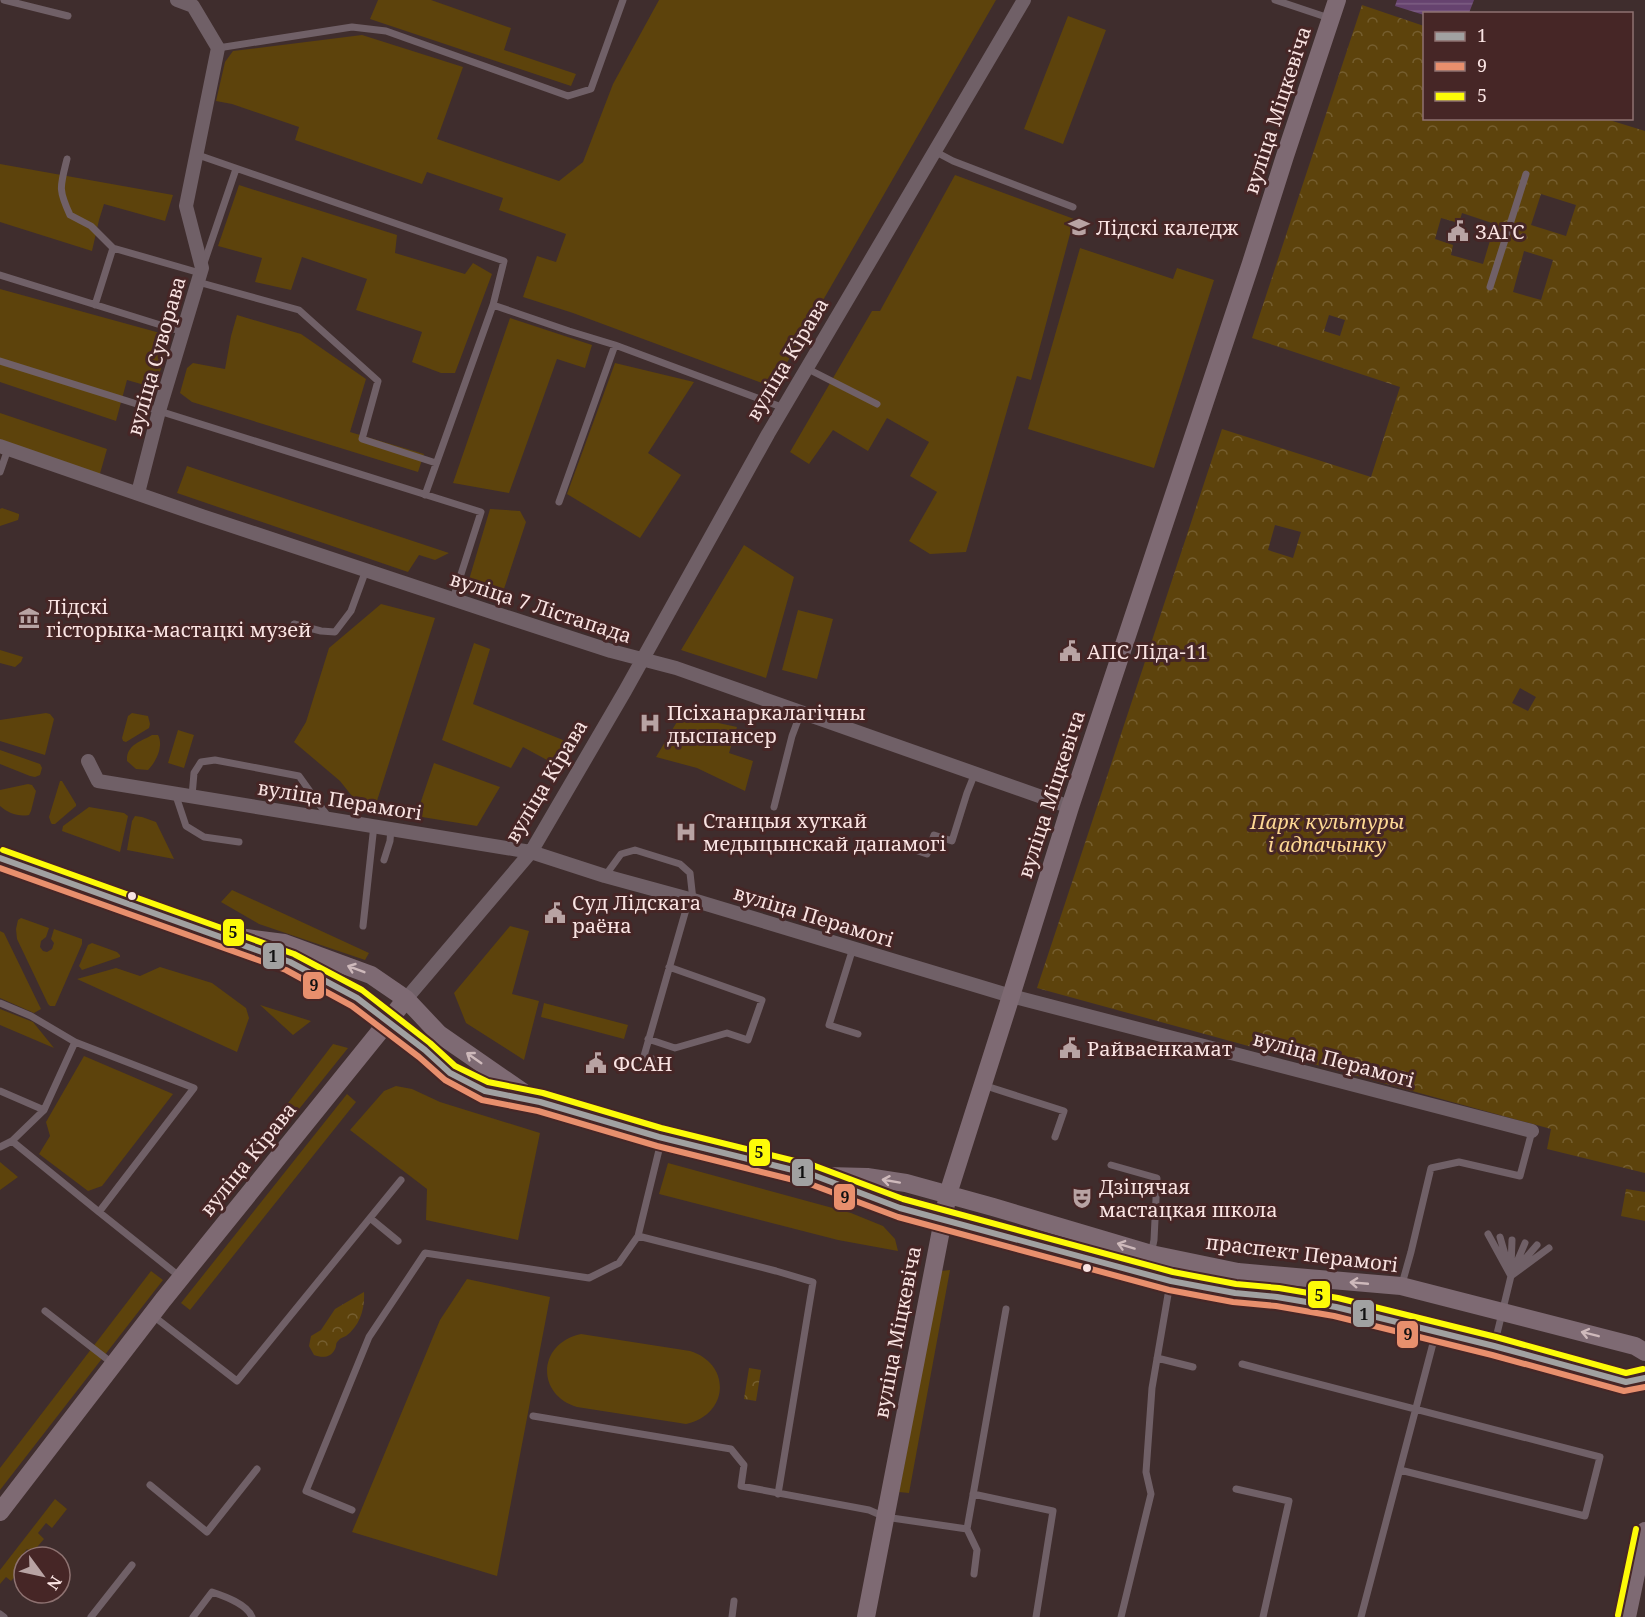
<svg xmlns="http://www.w3.org/2000/svg" width="1645" height="1617" viewBox="0 0 1645 1617" font-family="'Noto Serif',serif">
<style>
.grass{fill:#5d430c}
.park{fill:url(#park-crowns);fill-rule:evenodd}
.water{fill:url(#water-rules)}
.lines{fill:none;stroke-linecap:round;stroke-linejoin:round}
.service{stroke:#706067;stroke-width:7}
.minor{stroke:#706067;stroke-width:14}
.secondary{stroke:#7e6a73;stroke-width:18}
.bus-1-casing{stroke:#462626;stroke-width:10}
.bus-2-casing{stroke:#462626;stroke-width:10}
.bus-3-casing{stroke:#462626;stroke-width:10}
.bus-1{stroke:#a1a1a1;stroke-width:6}
.bus-2{stroke:#e88f6d;stroke-width:6}
.bus-3{stroke:#fdfb08;stroke-width:6}
.oneway{stroke:#ceb9bb}
.bus-dot{fill:#f9e3e2;stroke:#462626;stroke-width:2}
.labels{text-anchor:middle;dominant-baseline:central;stroke-width:6;stroke-linejoin:round;paint-order:stroke}
.street-label{font-size:20px;fill:#f9e3e2;stroke:#462626}
.poi-label{font-size:20px;fill:#f9e3e2;stroke:#462626;text-anchor:start}
.park-label{font-size:20px;font-style:italic;fill:#fdd894;stroke:#462626}
.line-badge{stroke:#462626;stroke-width:2}
.pale-badge-label{font-size:16px;text-anchor:middle;font-weight:bold;fill:#111}
</style>
<defs>
<pattern id="park-crowns" width="20" height="18" patternUnits="userSpaceOnUse" patternTransform="scale(1.5)"><rect width="20" height="18" fill="#5d430c"/><path d="M2 6a3 3 0 1 1 6 0M12 15a3 3 0 1 1 6 0" fill="none" stroke="#755e2f"/></pattern>
<pattern id="water-rules" width="6" height="5" patternUnits="userSpaceOnUse" patternTransform="scale(1.5)"><rect width="6" height="5" fill="#66436f"/><path d="M0 2.5h6" fill="none" stroke="#7d5e83"/></pattern>
</defs>
<rect width="100%" height="100%" fill="#3f2d2d"/>
<path class="grass" d="M378 0H431L511 28 504 50 576 74 571 86 370 19Z
M659 0H996L773 387 573 313 523 297 537 256 556 262 566 234 499 210 503 198 427 172 422 184 295 140 299 127 232 104 216 101 225 62 233 51 362 35 463 67 437 139 559 181 583 162 613 84Z
M1068 16 1106 30 1063 144 1024 129Z
M0 164 173 195 165 221 104 204 99 220 92 251 0 222Z
M955 175 1074 219 1031 380 1017 376 966 552 930 554 909 541 937 492 910 476 929 442 887 418 868 451 833 430 809 464 790 452 872 311H880Z
M239 185 397 235 395 253 465 274 473 263 492 274 455 373H441L412 362 422 332 356 310 367 279 302 257 291 290 255 282 262 258 218 246Z
M1080 248 1173 279 1177 268 1214 280 1154 468 1028 429Z
M0 289 171 336 155 388 127 380 116 421 0 382Z
M237 315 301 334 366 379 350 432 424 454 418 472 192 402 180 393 187 368 193 363 225 369 231 336Z
M510 318 592 345 585 368 557 359 509 493 453 483Z
M615 363 694 382 648 453 681 475 640 538 567 494Z
M0 413 107 449 99 477 0 443Z
M187 466 449 553 435 560 419 555 408 572 177 493Z
M2 508 19 514V516L18 520 0 526V509Z
M490 509 520 511 526 522 502 595 468 583Z
M744 545 794 577 766 678 681 650Z
M381 604 435 618 376 804 356 801 340 781 294 742 306 722 329 648Z
M798 610 833 619 817 679 782 670Z
M474 643 490 649 473 704 568 742 558 766 523 747 511 768 442 740Z
M0 650 23 657 21 662 15 667 0 663Z
M46 713 50 714 54 719 45 755 0 741V720Z
M132 713 148 716 150 724 149 728 126 742 123 741 122 738 128 716Z
M681 715 737 727 729 753 753 761 745 791 697 768 656 757Z
M178 730 194 735 184 768 168 763Z
M152 735H158C164 746 156 762 148 770L136 769 127 761C126 745 140 742 152 735Z
M0 750 40 764 42 768 40 775 35 777 30 776 0 764Z
M434 763 500 787 477 826 416 816Z
M60 781H62L76 804V806L55 824H52L51 823 49 817Z
M28 784 32 785 36 791 31 811 29 815C18 817 8 813 0 806V790Z
M89 807 124 813 128 816 120 852 62 831 63 826Z
M135 816 142 817 156 822 174 859 127 850 132 821Z
M232 890 369 953 365 960 259 924 221 902Z
M21 918 49 928 46 937 41 941 40 947 43 951 47 952 52 949 54 943 51 939 54 929 82 939V944L55 1006H50L48 1004 17 939 16 929 18 920Z
M510 926 529 931 512 994 539 1001 524 1060 466 1023 454 993Z
M0 931 4 933 41 1009 34 1013 0 998Z
M92 943 117 952 120 955V957L82 970 79 966 88 945Z
M160 967 212 983 246 1008 249 1018 237 1052 77 979 116 968 140 976Z
M544 1003 628 1025 624 1039 541 1017Z
M260 1005 311 1021 293 1035Z
M0 1009 33 1022 54 1048 0 1025Z
M333 1044 348 1048 287 1124 282 1111Z
M84 1056 173 1094 102 1186 88 1191 39 1154 50 1136 46 1122Z
M396 1086 412 1089 440 1102 540 1133 518 1240 426 1220 427 1189 350 1130 384 1091Z
M347 1094 356 1102 190 1310 181 1303Z
M0 1162 18 1177 0 1190Z
M668 1163 851 1213 883 1226 895 1239 898 1251 838 1240 659 1194Z
M950 1270 909 1493 899 1492 941 1271Z
M151 1271 163 1280 0 1490V1468Z
M467 1279 550 1297 497 1576 352 1532 440 1320Z
M581 1334 690 1351C732 1364 729 1415 686 1424L577 1407C535 1394 538 1343 581 1334Z
M55 1499 67 1509 52 1528 46 1523 38 1533 44 1539 32 1553 27 1549 16 1563 22 1568 11 1581 6 1577 0 1584V1570Z"/>
<path class="park" d="M1362 5 1424 26V118L1606 119 1645 131V1173L1547 1149 1551 1129 1037 988 1222 429 1371 477 1400 387 1252 338ZM1541 194 1576 205 1566 236 1531 225ZM1462 213 1495 224 1483 264 1451 255 1453 245 1435 239 1441 218 1459 223ZM1524 251 1553 260 1541 300 1513 292ZM1329 315 1345 320 1340 336 1324 331ZM1275 525 1301 532 1293 558 1268 550ZM1520 688 1536 697 1528 711 1512 703Z
M1626 1189 1645 1192V1221L1621 1216Z
M364 1292C365 1309 360 1325 346 1336 344 1337 340 1338 338 1341 335 1344 337 1345 335 1349 331 1358 322 1358 314 1355L309 1346 311 1336 321 1330 335 1309Z
M749 1368 761 1370 756 1401 744 1399Z"/>
<path class="water" d="M1397 0H1474L1469 13 1424 14V15L1395 6Z"/>
<g class="lines">
<path class="service" d="M4 0 68 16
M1275 0 1329 18
M218 48 352 27 386 31 568 96 591 89 623 0
M936 152 953 161 1073 207
M198 155 504 261 493 305 569 331 615 345 784 408
M67 159C60 187 58 189 70 215L91 226 113 248
M204 263 236 169
M0 275 183 332
M198 282 299 310 378 381 362 439 436 463
M1490 287 1526 174
M95 305 113 248 200 273
M0 361 481 512 453 599
M808 369 877 404
M0 472 8 449
M425 495 493 305
M559 502 615 345
M294 624 321 631 335 632 351 611 366 570
M175 793 186 826 204 837 239 842
M192 796 194 773 201 762 215 760 299 776 329 818
M774 807 792 736 801 712
M891 842 927 854 934 835 952 841 967 793 975 773
M384 860 390 841 391 828
M605 876 621 854 635 850 680 864 690 873 693 900
M363 926 374 825
M853 948 829 1025 858 1034
M0 1003 31 1016 75 1042 194 1088 99 1212 179 1276
M648 1039 675 1048 727 1033 748 1040 762 1000 669 967
M662 1062 644 1056 689 899
M983 1085 1064 1111 1055 1137
M0 1091 44 1110 12 1141 0 1147
M44 1110 75 1042
M12 1141 99 1212
M1111 1165 1157 1178 1154 1240 1151 1254
M370 1218 398 1241
M1488 1234 1511 1276
M638 1236 776 1271 813 1282 778 1494
M1500 1237 1508 1265
M1511 1267 1512 1240
M1518 1267 1537 1245
M1511 1276 1549 1248
M1402 1284 1411 1252 1431 1168 1459 1162 1520 1176 1532 1131
M45 1311 112 1363
M152 1315 237 1381 401 1180
M1494 1346 1511 1276 1525 1243
M1157 1358 1193 1367
M1242 1364 1600 1457 1585 1516 1400 1470
M533 1416 731 1449 744 1465 741 1486 869 1510 885 1517 967 1529
M150 1485 207 1532 257 1469
M1236 1489 1289 1501 1263 1617
M973 1494 1053 1511 1036 1617
M352 1510 306 1491 369 1337 425 1253 589 1278 619 1263 638 1236 659 1150V1140
M974 1574 977 1550 967 1529 1006 1309
M0 1614 4 1617
M91 1617 132 1565
M193 1617 212 1592C224 1596 247 1604 252 1617
M732 1617 734 1601
M1121 1617 1151 1494 1146 1472 1152 1388 1170 1283
M1361 1617 1436 1332"/>
<path class="minor" d="M0 446 202 516 513 619 611 651 676 668 1070 807
M138 493 159 411 202 268 186 206 218 48 193 6 177 0
M88 761 98 781 531 852 605 876 693 900 1011 996 1532 1131
M406 999 531 852 625 691 768 434 1024 0"/>
<path class="secondary" d="M0 858 134 905 290 962 357 998 425 1050 450 1073 485 1091 540 1102 659 1137 813 1175 900 1208 942 1220 986 1231 1171 1281 1235 1293 1277 1297 1336 1307 1494 1346 1626 1382 1645 1378
M246 938 284 943 371 975 406 999 439 1034 530 1097
M827 1176 867 1177 906 1183 993 1207 1151 1254 1238 1272 1401 1286 1635 1346 1645 1352
M0 1512 163 1300 406 999
M866 1617 948 1194 1011 996 1070 807 1251 263 1285 156 1337 0
M1627 1617 1645 1531"/>
<defs>
<path id="bus-1" d="M0 858 290 962 357 998 425 1050 450 1073 485 1091 540 1102 659 1137 813 1175 900 1208 1171 1281 1235 1293 1277 1297 1336 1307 1494 1346 1626 1382 1645 1378"/>
<path id="bus-2" d="M0 868 286 970 352 1006 419 1057 445 1080 482 1100 538 1111 657 1146 810 1184 898 1217 1169 1290 1233 1302 1276 1306 1334 1316 1492 1355 1624 1391 1645 1387"/>
<path id="bus-3" d="M3 850 294 954 362 990 430 1043 455 1066 488 1082 543 1093 661 1128 815 1166 903 1199 1173 1272 1236 1284 1279 1288 1338 1298 1496 1337 1626 1373 1643 1369
M1618 1615 1636 1529"/>
</defs>
<use href="#bus-1" class="bus-1-casing"/>
<use href="#bus-2" class="bus-2-casing"/>
<use href="#bus-3" class="bus-3-casing"/>
<use href="#bus-1" class="bus-1"/>
<use href="#bus-2" class="bus-2"/>
<use href="#bus-3" class="bus-3"/>
</g>
<defs><path id="oneway-shaft" d="M-6 0H5M1.5-3L5.5 0L1.5 3" fill="none" stroke-width="1.6" stroke-linecap="round" stroke-linejoin="round" transform="scale(1.5)"/></defs>
<g class="oneway">
<use href="#oneway-shaft" transform="translate(356 969) rotate(-159)"/>
<use href="#oneway-shaft" transform="translate(474 1058) rotate(-145)"/>
<use href="#oneway-shaft" transform="translate(891 1181) rotate(-170)"/>
<use href="#oneway-shaft" transform="translate(1126 1246) rotate(-163)"/>
<use href="#oneway-shaft" transform="translate(1359 1283) rotate(-175)"/>
<use href="#oneway-shaft" transform="translate(1590 1334) rotate(-166)"/>
</g>
<defs>
<symbol id="university-bare" viewBox="-9 -9 18 18"><path d="M0-5L7-2L0 1L-7-2ZM-4 1L0 2.5L4 1V4Q0 6-4 4Z" fill="#b8a3a3" stroke="#462626" stroke-width="2.5" paint-order="stroke"/></symbol>
<symbol id="civic-bare" viewBox="-9 -9 18 18"><path d="M-.6-6.5H3V-4.5H.6V-3L4-1V1h2V6H-6V1h2V-1L-.6-3ZM-1.2 2.5V6h2.4V2.5Z" fill="#b8a3a3" stroke="#462626" stroke-width="2.5" paint-order="stroke"/></symbol>
<symbol id="museum-bare" viewBox="-9 -9 18 18"><path d="M0-6L6-3V-2H-6V-3ZM-5-1h2V3h-2ZM-1-1h2V3h-2ZM3-1h2V3H3ZM-6 4H6V6H-6Z" fill="#b8a3a3" stroke="#462626" stroke-width="2.5" paint-order="stroke"/></symbol>
<symbol id="hospital-bare" viewBox="-9 -9 18 18"><path d="M-5-5h3v3.5h4V-5h3V5h-3V1.5h-4V5h-3Z" fill="#b8a3a3" stroke="#462626" stroke-width="2.5" paint-order="stroke"/></symbol>
<symbol id="theatre-bare" viewBox="-9 -9 18 18"><path d="M-5-5.5Q0-4 5-5.5V0Q5 5 0 6Q-5 5-5 0ZM-3.3-2.5H-1v1.5H-3.3ZM1-2.5H3.3v1.5H1ZM-2.8 1Q0 5.5 2.8 1Z" fill="#b8a3a3" stroke="#462626" stroke-width="2.5" paint-order="stroke"/></symbol>
</defs>
<g fill-rule="evenodd">
<use href="#university-bare" x="1064" y="212" width="30" height="30"/>
<use href="#civic-bare" x="1443" y="216" width="30" height="30"/>
<use href="#museum-bare" x="14" y="603" width="30" height="30"/>
<use href="#civic-bare" x="1055" y="636" width="30" height="30"/>
<use href="#hospital-bare" x="635" y="708" width="30" height="30"/>
<use href="#hospital-bare" x="671" y="817" width="30" height="30"/>
<use href="#civic-bare" x="540" y="898" width="30" height="30"/>
<use href="#civic-bare" x="1055" y="1033" width="30" height="30"/>
<use href="#civic-bare" x="581" y="1048" width="30" height="30"/>
<use href="#theatre-bare" x="1067" y="1183" width="30" height="30"/>
</g>
<g class="bus-dot">
<circle cx="132" cy="896" r="5"/>
<circle cx="1087" cy="1268" r="5"/>
</g>
<g class="labels">
<g class="street-label">
<text transform="translate(1277 110) rotate(-72)">вуліца Міцкевіча</text>
<text transform="translate(156 356) rotate(-74)">вуліца Суворава</text>
<text transform="translate(787 359) rotate(-59)">вуліца Кірава</text>
<text transform="translate(541 607) rotate(18)">вуліца 7 Лістапада</text>
<text transform="translate(546 781) rotate(-59)">вуліца Кірава</text>
<text transform="translate(1051 794) rotate(-72)">вуліца Міцкевіча</text>
<text transform="translate(340 800) rotate(9)">вуліца Перамогі</text>
<text transform="translate(814 916) rotate(17)">вуліца Перамогі</text>
<text transform="translate(1334 1059) rotate(15)">вуліца Перамогі</text>
<text transform="translate(248 1159) rotate(-51)">вуліца Кірава</text>
<text transform="translate(1302 1253) rotate(7)">праспект Перамогі</text>
<text transform="translate(897 1332) rotate(-79)">вуліца Міцкевіча</text>
</g>
<g class="poi-label">
<text x="1096" y="227">Лідскі каледж</text>
<text x="1475" y="231">ЗАГС</text>
<text x="46" y="606">Лідскі<tspan x="46" dy="23">гісторыка-мастацкі музей</tspan></text>
<text x="1087" y="651">АПС Ліда-11</text>
<text x="667" y="712">Псіханаркалагічны<tspan x="667" dy="23">дыспансер</tspan></text>
<text x="703" y="820">Станцыя хуткай<tspan x="703" dy="23">медыцынскай дапамогі</tspan></text>
<text x="572" y="902">Суд Лідскага<tspan x="572" dy="23">раёна</tspan></text>
<text x="1087" y="1048">Райваенкамат</text>
<text x="613" y="1063">ФСАН</text>
<text x="1099" y="1186">Дзіцячая<tspan x="1099" dy="23">мастацкая школа</tspan></text>
</g>
<g class="park-label">
<text x="1327" y="821">Парк культуры<tspan x="1327" dy="23">і адпачынку</tspan></text>
</g>
</g>
<g class="line-badge">
<rect x="222" y="918" width="23" height="29" rx="6" fill="#fdfb08"/>
<rect x="262" y="942" width="23" height="28" rx="6" fill="#a1a1a1"/>
<rect x="302" y="971" width="23" height="29" rx="6" fill="#e88f6d"/>
<rect x="748" y="1138" width="23" height="29" rx="6" fill="#fdfb08"/>
<rect x="791" y="1158" width="23" height="29" rx="6" fill="#a1a1a1"/>
<rect x="833" y="1183" width="23" height="28" rx="6" fill="#e88f6d"/>
<rect x="1307" y="1280" width="24" height="29" rx="6" fill="#fdfb08"/>
<rect x="1352" y="1299" width="23" height="29" rx="6" fill="#a1a1a1"/>
<rect x="1396" y="1320" width="23" height="29" rx="6" fill="#e88f6d"/>
</g>
<g class="pale-badge-label">
<text x="233" y="938">5</text>
<text x="273" y="962">1</text>
<text x="314" y="991">9</text>
<text x="759" y="1158">5</text>
<text x="802" y="1178">1</text>
<text x="845" y="1203">9</text>
<text x="1319" y="1301">5</text>
<text x="1364" y="1320">1</text>
<text x="1408" y="1340">9</text>
</g>
<rect x="1423" y="12" width="210" height="108" fill="#462626" stroke="#8e7271" stroke-width="1.5"/>
<rect x="1435" y="32" width="30" height="9" fill="#a1a1a1" stroke="#8e7271" stroke-width="1.5"/>
<text x="1477" y="42" font-size="18" fill="#f9e3e2">1</text>
<rect x="1435" y="62" width="30" height="9" fill="#e88f6d" stroke="#8e7271" stroke-width="1.5"/>
<text x="1477" y="72" font-size="18" fill="#f9e3e2">9</text>
<rect x="1435" y="92" width="30" height="9" fill="#fdfb08" stroke="#8e7271" stroke-width="1.5"/>
<text x="1477" y="102" font-size="18" fill="#f9e3e2">5</text>
<g transform="translate(42 1575) rotate(123)"><circle r="28" fill="#462626" stroke="#8e7271" stroke-width="1.5"/>
<path d="M0-4.5L10 22L0 15L-10 22Z" fill="#b8a3a3"/>
<text y="-9" font-size="16" font-weight="bold" text-anchor="middle" fill="#f9e3e2">N</text>
</g>
</svg>
